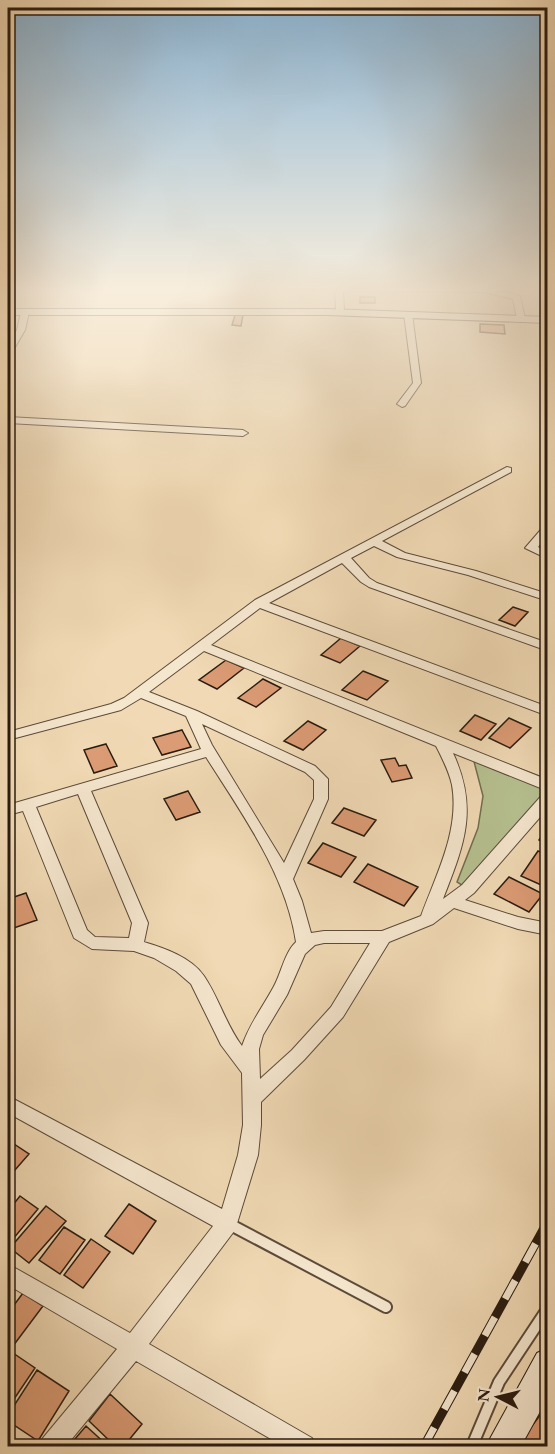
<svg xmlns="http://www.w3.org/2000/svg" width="555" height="1454" viewBox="0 0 555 1454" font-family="'EB Garamond',serif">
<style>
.green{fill:#b6c090;stroke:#706e50;stroke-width:1.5}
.building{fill:#db9b74;stroke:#2a1c10;stroke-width:1.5}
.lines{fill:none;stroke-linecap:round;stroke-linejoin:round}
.lane-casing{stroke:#5c4b39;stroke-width:14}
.street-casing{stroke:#5c4b39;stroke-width:2}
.secondary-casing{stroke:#2a1c10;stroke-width:2}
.lane{stroke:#f5e6ce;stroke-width:10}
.street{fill:#f5e6ce;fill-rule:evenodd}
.secondary{fill:#f5e6ce;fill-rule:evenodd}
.rail-casing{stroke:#2a1c10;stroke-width:9}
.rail{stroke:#f5e6ce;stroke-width:7;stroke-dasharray:21;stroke-linecap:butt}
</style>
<rect width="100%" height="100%" fill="#f0d9b4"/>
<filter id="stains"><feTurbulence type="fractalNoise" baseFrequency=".00333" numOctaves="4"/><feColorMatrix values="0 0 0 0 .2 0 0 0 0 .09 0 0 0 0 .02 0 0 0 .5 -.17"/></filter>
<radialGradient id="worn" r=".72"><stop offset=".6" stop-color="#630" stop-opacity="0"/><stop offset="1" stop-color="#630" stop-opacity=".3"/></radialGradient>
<path class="green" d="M471 750 547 779V791L468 889 457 882 478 828 483 796Z"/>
<path class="building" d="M360 297H375V303H360Z
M235 315H243L241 326 232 325Z
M480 324 504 325 505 334 480 332Z
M513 607 528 612 515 626 499 620Z
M341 638 360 646 340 663 321 655Z
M226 660 244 668 217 689 199 680Z
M363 671 388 681 367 700 342 690Z
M263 679 281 688 256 707 238 698Z
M475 715 496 724 481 740 460 731Z
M509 718 531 728 510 748 489 738Z
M308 721 326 730 303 750 284 741Z
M182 730 191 747 162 755 153 738Z
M106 744 117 766 94 773 84 750Z
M395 758 399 766 406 765 412 778 392 782 381 760Z
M188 791 200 812 176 820 164 799Z
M344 808 376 820 364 836 332 823Z
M544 833 548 835V853L541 850 546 843 539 840Z
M323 843 356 857 341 877 308 863Z
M538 851 548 855V888L521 876Z
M368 864 418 887 404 906 354 882Z
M509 877 543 894 529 912 494 894Z
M26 893 37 920 8 930V899Z
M8 1140 29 1154 8 1178Z
M20 1196 38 1209 8 1245V1211Z
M129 1204 156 1221 133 1254 105 1236Z
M46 1206 66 1221 29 1263 10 1248Z
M64 1227 85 1240 60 1274 39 1260Z
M91 1239 110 1252 83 1288 64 1275Z
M23 1293 43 1306 10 1350 8 1348V1313Z
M13 1353 35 1368 8 1408V1361Z
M37 1370 69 1391 38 1441 8 1421V1415Z
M110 1394 142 1424 124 1446H115L89 1421Z
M548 1405V1446H519L517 1445Z
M86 1426 108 1446H69Z"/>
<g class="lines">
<defs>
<path id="lane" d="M229 1224 386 1307
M472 1446 499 1382 548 1308"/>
<path id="street" d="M335 288H491L520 296 525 319 521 321 517 319 513 299 484 292 343 291 344 312 340 314 336 312Z
M25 310 29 312 25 330 11 354H8V346L17 330 21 312Z
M408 312 412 314 421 383 405 406 402 407 397 404 413 383 404 314Z
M8 417 243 430 248 433 243 436 8 423Z
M507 467 511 468V472L382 541 405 553 476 571 548 594V601L468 575 397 557 374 546 351 558 369 578 377 583 548 643V651L369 587 361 582 342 563 269 603 548 707V716L260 608 211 645 548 780V791L453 753C479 809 464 845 443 899L462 885 543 794 548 793V808L474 893 465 900 518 917 548 923V935L518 929 454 908 433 924 389 942 343 1017 304 1060 261 1102V1125L258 1155 235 1230 149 1344 312 1438 315 1446H283L136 1361 66 1446H40L43 1438 117 1349 8 1285V1264L130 1333 213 1226 8 1113V1096L222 1209 238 1155 243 1125 242 1073 221 1045 191 984 176 971 154 958 134 951 92 949 74 938 23 811 8 815V805L201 749 186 716 141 698 121 710 8 740V732L111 704 124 698 255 600ZM204 651 436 746C442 758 449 771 452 785 460 830 436 875 421 916L382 931H324L311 933 302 901 293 879 328 799V779L315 766 197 711 149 692ZM202 724 305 772 314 780V799L284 863 212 745ZM206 757C242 814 286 874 296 942 284 953 281 975 273 988 262 1008 249 1025 242 1046 226 1025 219 998 204 976 191 957 164 948 144 942L148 923 91 791ZM78 794 132 923 129 938 95 937 87 930 36 807ZM324 943H370L331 1007 292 1050 260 1079 259 1049 263 1035 287 995 305 954 315 945Z
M548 525V535L538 547 548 552V559L525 548 544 526Z"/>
<path id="secondary" d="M8 309H327L548 317V323L327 315H8Z
M548 1348V1397L521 1446H486L537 1353Z"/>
</defs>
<use href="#lane" class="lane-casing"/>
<use href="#street" class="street-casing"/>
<use href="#secondary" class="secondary-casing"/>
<use href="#lane" class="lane"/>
<use href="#street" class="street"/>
<use href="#secondary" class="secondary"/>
<defs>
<path id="rail" d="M424 1446 548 1221"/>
</defs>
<use href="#rail" class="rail-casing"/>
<use href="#rail" class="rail"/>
</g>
<linearGradient id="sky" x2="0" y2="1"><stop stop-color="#8bb5d5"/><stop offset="0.59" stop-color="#f8eedd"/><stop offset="1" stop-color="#f8eedd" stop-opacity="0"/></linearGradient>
<rect width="555" height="491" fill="url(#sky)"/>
<rect width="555" height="1454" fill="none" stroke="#f0d9b4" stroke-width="30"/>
<rect x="9" y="9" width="537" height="1436" fill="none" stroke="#2a1c10" stroke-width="3"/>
<rect x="15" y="15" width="525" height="1424" fill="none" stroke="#2a1c10" stroke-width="1.5"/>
<g transform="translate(498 1397) rotate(277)" stroke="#f5e6ce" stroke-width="4.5" paint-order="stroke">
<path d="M0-4.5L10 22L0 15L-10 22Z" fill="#2a1c10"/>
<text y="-9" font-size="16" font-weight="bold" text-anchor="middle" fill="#2a1c10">N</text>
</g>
<rect width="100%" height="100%" filter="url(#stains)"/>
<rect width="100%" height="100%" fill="url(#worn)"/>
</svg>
